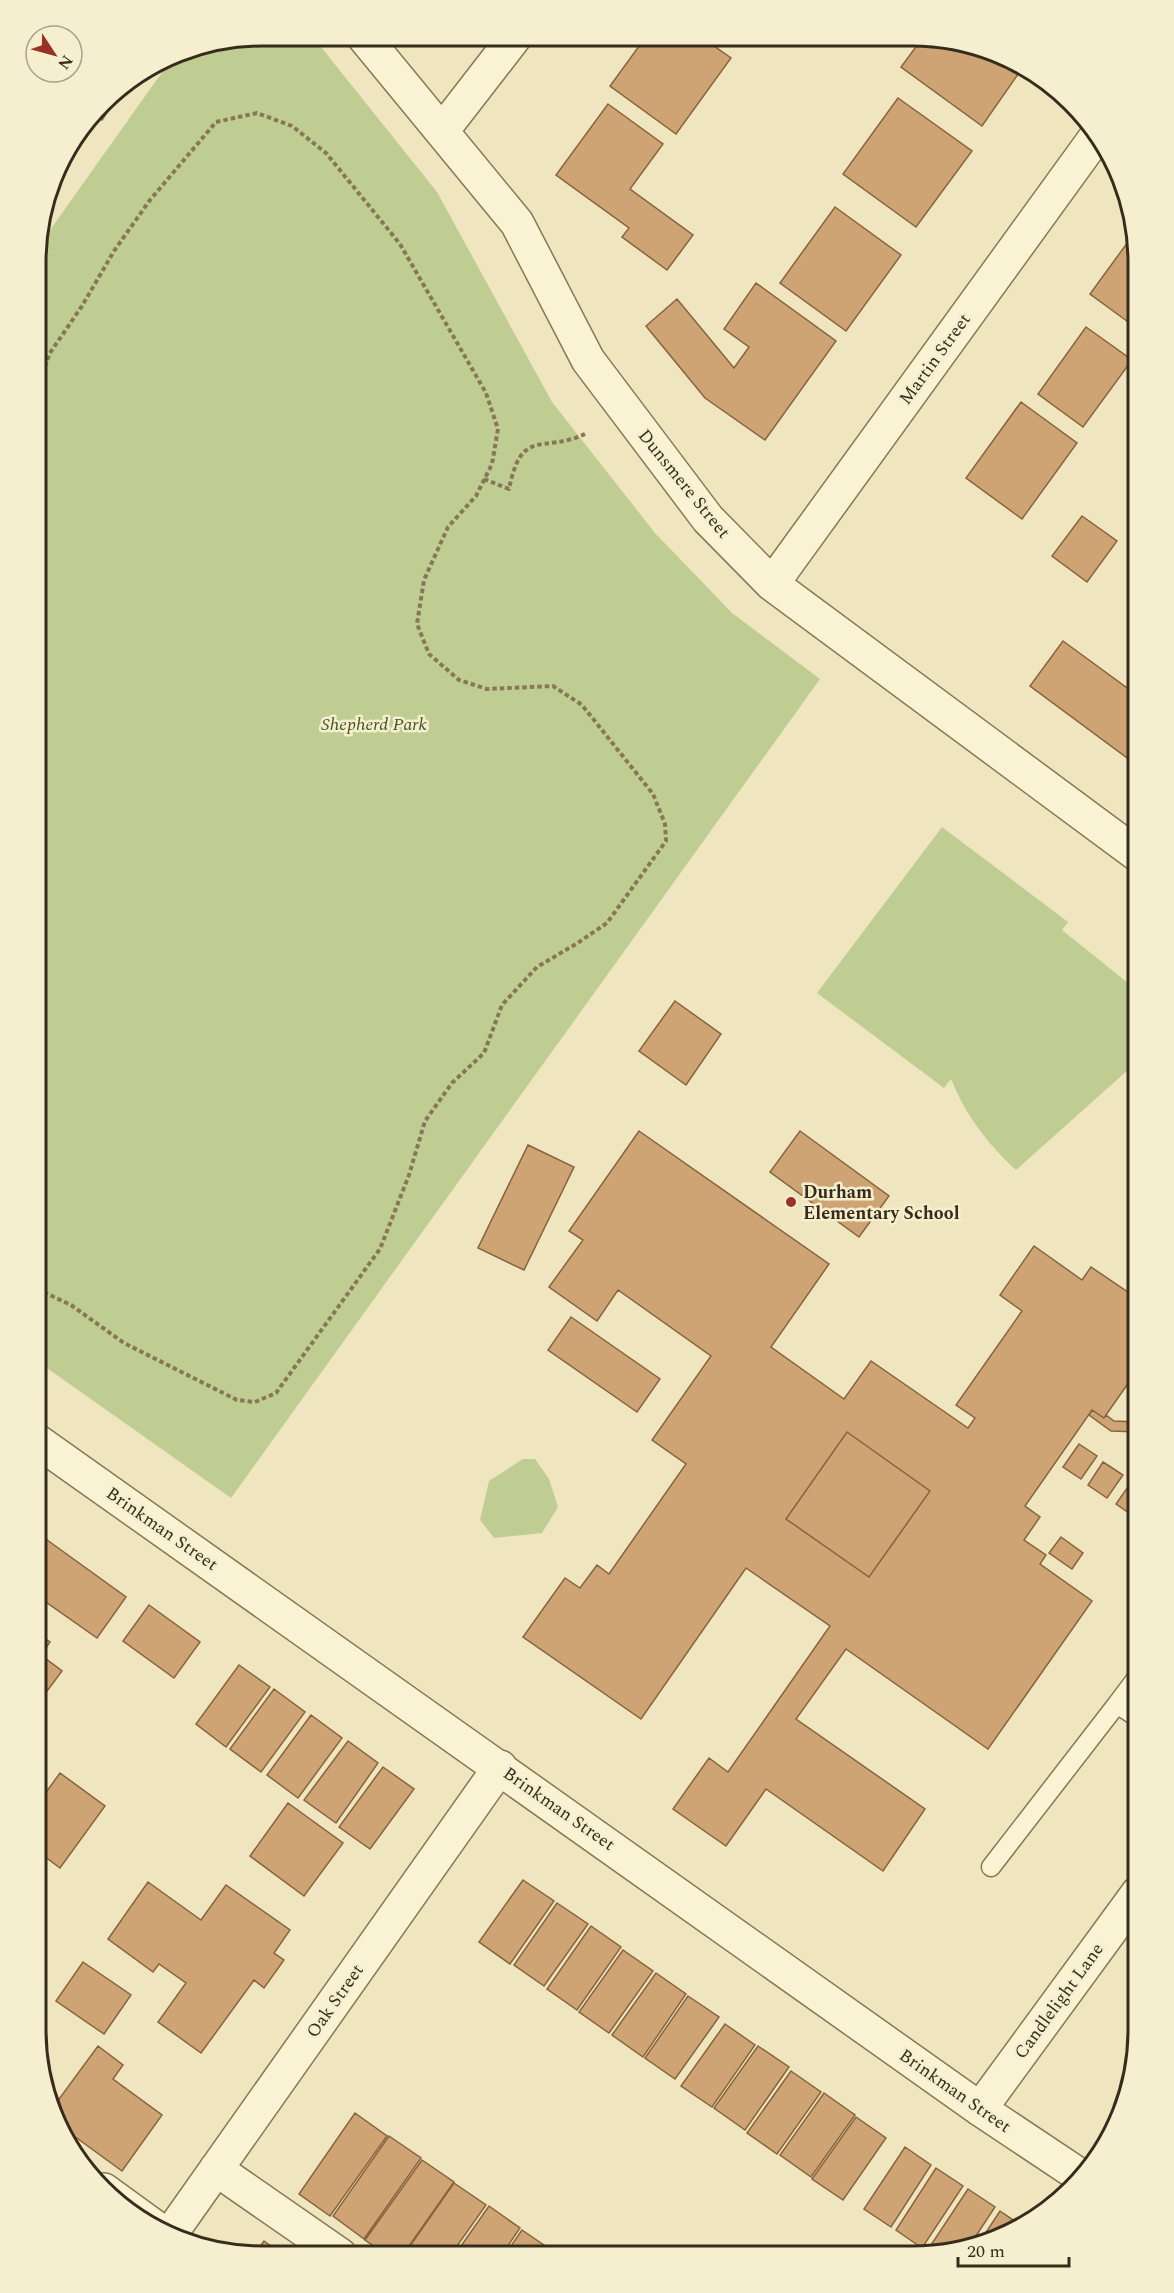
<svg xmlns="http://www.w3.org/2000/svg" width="1174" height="2293" viewBox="0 0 1174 2293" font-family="Spectral,serif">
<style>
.green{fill:#bfcd93}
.building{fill:#cea474;stroke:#87633d;stroke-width:1.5;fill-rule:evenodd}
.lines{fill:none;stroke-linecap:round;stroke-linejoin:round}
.service-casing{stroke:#887757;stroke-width:21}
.minor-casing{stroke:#887757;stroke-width:36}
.tertiary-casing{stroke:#887757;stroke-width:36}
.path{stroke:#887757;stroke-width:4;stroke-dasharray:4.5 3;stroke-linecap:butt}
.service{stroke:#f9f2d3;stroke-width:18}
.minor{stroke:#f9f2d3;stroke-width:33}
.tertiary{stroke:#f9f2d3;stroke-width:33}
.poi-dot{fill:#983226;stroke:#f6efcf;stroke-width:2}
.labels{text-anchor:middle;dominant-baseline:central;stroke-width:5;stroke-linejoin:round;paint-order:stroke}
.street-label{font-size:18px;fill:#372c1c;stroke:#f6efcf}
.park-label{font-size:18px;font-style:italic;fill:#425422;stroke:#f6efcf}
.poi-label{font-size:18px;font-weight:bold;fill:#372c1c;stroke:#f6efcf;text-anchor:start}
.rim{fill:none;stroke:#372c1c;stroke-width:3}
</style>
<rect width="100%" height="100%" fill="#efe6bf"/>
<path class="green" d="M263 36H307L321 47 437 192 552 402 655 533 732 613 820 679 231 1498 37 1361 38 247 175 54Z
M942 827 1068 922 1062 930 1138 991V1061L1016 1170C987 1143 966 1116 951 1079L944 1088 817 993Z
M523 1459H535L549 1479 558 1507 542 1533 494 1538 480 1520 489 1481Z"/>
<path class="building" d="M645 38 704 39 731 58 676 134 610 86Z
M921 40H955L1011 59 1023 67 982 126 901 67Z
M126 84 102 120 95 116 113 92Z
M898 98 972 151 916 227 843 174Z
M608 104 663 144 630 189 693 235 667 270 622 237 629 228 556 175Z
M835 207 901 255 846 331 780 283Z
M1133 235 1138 263V322L1135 327 1090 294Z
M756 283 836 341 765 440 705 398 646 326 677 299 734 368 749 347 724 329Z
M1086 327 1132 360 1083 427 1038 394Z
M1021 402 1077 443 1022 519 966 478Z
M1082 516 1117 541 1087 582 1052 556Z
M1063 641 1138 696V766L1030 686Z
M675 1001 721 1034 686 1085 639 1051Z
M639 1131 829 1264 771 1347 844 1399 871 1361 968 1428 975 1418 956 1405 1022 1311 1000 1295 1034 1246 1082 1280 1091 1267 1138 1299V1374L1136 1372 1104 1418 1092 1410 1025 1506 1040 1517 1024 1540 1046 1555 1040 1564 1092 1601 988 1749 846 1649 796 1719 925 1809 883 1871 766 1789 726 1846 673 1809 709 1758 728 1772 830 1626 746 1568 641 1719 523 1637 565 1578 580 1588 597 1565 609 1574 686 1464 652 1440 711 1356 618 1290 597 1321 549 1287 583 1240 569 1231ZM847 1432 930 1491 869 1577 786 1519Z
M800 1131 889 1196 859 1237 770 1172Z
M528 1145 574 1167 524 1270 478 1248Z
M571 1317 660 1379 637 1412 548 1350Z
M1092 1410 1104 1418 1106 1415 1114 1421 1138 1422V1432L1111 1431 1089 1415Z
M847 1432 930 1491 869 1577 786 1519Z
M1079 1444 1097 1456 1081 1479 1063 1467Z
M1103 1462 1123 1475 1107 1498 1088 1485Z
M1130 1484 1138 1489V1514L1135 1517 1116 1504Z
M43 1537 126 1597 97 1638 36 1595 37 1545Z
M1061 1537 1083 1553 1072 1569 1049 1553Z
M149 1605 200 1642 174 1678 123 1641Z
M36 1632 50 1642 41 1655 62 1671 36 1706Z
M239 1665 270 1687 226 1747 196 1724Z
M274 1689 305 1712 261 1772 230 1749Z
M311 1715 342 1738 298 1798 267 1775Z
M348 1741 378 1763 336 1823 304 1800Z
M383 1767 414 1789 370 1849 339 1827Z
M60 1773 105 1806 60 1868 36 1850V1806Z
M288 1803 343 1843 304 1896 250 1856Z
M523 1880 554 1901 510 1964 479 1942Z
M148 1882 201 1920 226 1885 290 1930 274 1953 284 1960 264 1988 254 1980 201 2053 158 2022 186 1983 159 1964 153 1972 108 1939Z
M557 1903 588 1924 544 1986 514 1965Z
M591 1926 621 1947 577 2010 547 1989Z
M623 1950 653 1971 609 2033 579 2012Z
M83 1962 131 1995 104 2034 56 2001Z
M656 1973 686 1994 643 2057 612 2035Z
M688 1996 719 2017 675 2079 645 2058Z
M725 2024 755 2045 712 2107 681 2086Z
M98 2046 123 2065 113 2079 162 2115 122 2171 59 2125 51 2110Z
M758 2046 789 2067 745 2130 714 2108Z
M791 2071 821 2092 777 2154 747 2133Z
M824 2093 855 2115 811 2177 780 2155Z
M355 2113 387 2136 330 2216 299 2194Z
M856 2117 886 2138 843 2200 812 2179Z
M389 2136 421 2158 364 2239 333 2216Z
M905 2147 931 2165 891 2227 864 2209Z
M422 2160 454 2182 402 2256 387 2255 365 2240Z
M936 2168 963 2186 922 2248 896 2230Z
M454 2183 486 2205 450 2256H403Z
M968 2189 995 2207 968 2248 931 2254 927 2251Z
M489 2206 520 2228 501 2256H454Z
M1000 2211 1022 2226 977 2246Z
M522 2230 554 2252 551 2256H504Z
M264 2241 284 2255H254Z"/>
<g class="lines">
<defs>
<path id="service" d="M1117 1704 1138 1676
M991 1867 1117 1704 1138 1718"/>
<path id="minor" d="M364 37 517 223 588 360 708 519 772 584 1138 855
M442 131 514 38
M772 584 1098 134
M980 2109 1138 1893
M216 2169 340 2255
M104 2190 166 2235
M169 2236 500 1767"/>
<path id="tertiary" d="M37 1441 980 2109 1082 2177"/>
</defs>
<use href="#service" class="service-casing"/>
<use href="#minor" class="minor-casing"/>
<use href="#tertiary" class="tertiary-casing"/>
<path class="path" d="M484 479 509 489C522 426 542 454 585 434
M37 1289 71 1305 124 1343 237 1400 255 1402 276 1393 380 1249 409 1175 425 1121 452 1083 484 1053 502 1005 537 967 576 944 607 923 666 841 665 824 653 794 582 705 553 686 487 689 459 680 429 654 417 624 424 580 448 527 476 496 492 464 498 429 486 393 400 244 326 153 292 126 257 113 216 122 150 200 114 251 82 306 50 353 38 385"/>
<use href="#service" class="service"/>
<use href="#minor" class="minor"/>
<use href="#tertiary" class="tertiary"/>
</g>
<circle class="poi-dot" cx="791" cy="1202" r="6"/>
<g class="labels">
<g class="street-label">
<text transform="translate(935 359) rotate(-54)">Martin Street</text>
<text transform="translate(684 484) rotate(51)">Dunsmere Street</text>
<text transform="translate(162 1529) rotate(35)">Brinkman Street</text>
<text transform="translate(559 1809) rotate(35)">Brinkman Street</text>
<text transform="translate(335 2001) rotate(-55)">Oak Street</text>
<text transform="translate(1059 2001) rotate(-54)">Candlelight Lane</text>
<text transform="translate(955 2091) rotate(35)">Brinkman Street</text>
</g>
<g class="park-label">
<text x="374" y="724">Shepherd Park</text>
</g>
<g class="poi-label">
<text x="803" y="1192">Durham<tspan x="803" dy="21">Elementary School</tspan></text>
</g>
</g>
<path d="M0 0H1174V2293H0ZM262 46H912A216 216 0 0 1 1128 262V2030A216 216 0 0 1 912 2246H262A216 216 0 0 1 46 2030V262A216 216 0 0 1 262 46Z" fill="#f6efcf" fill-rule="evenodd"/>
<path class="rim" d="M262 46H912A216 216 0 0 1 1128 262V2030A216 216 0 0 1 912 2246H262A216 216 0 0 1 46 2030V262A216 216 0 0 1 262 46Z"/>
<g transform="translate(54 54) rotate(126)"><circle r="28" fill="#f6efcf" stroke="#aaa187" stroke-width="1.5"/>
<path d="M0-4.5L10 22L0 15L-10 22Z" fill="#983226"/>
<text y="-9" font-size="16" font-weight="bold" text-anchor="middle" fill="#372c1c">N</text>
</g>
<path d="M958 2257v9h111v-9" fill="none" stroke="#372c1c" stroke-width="3"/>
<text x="967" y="2257" font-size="18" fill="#372c1c" stroke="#f6efcf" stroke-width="4.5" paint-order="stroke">20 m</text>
</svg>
